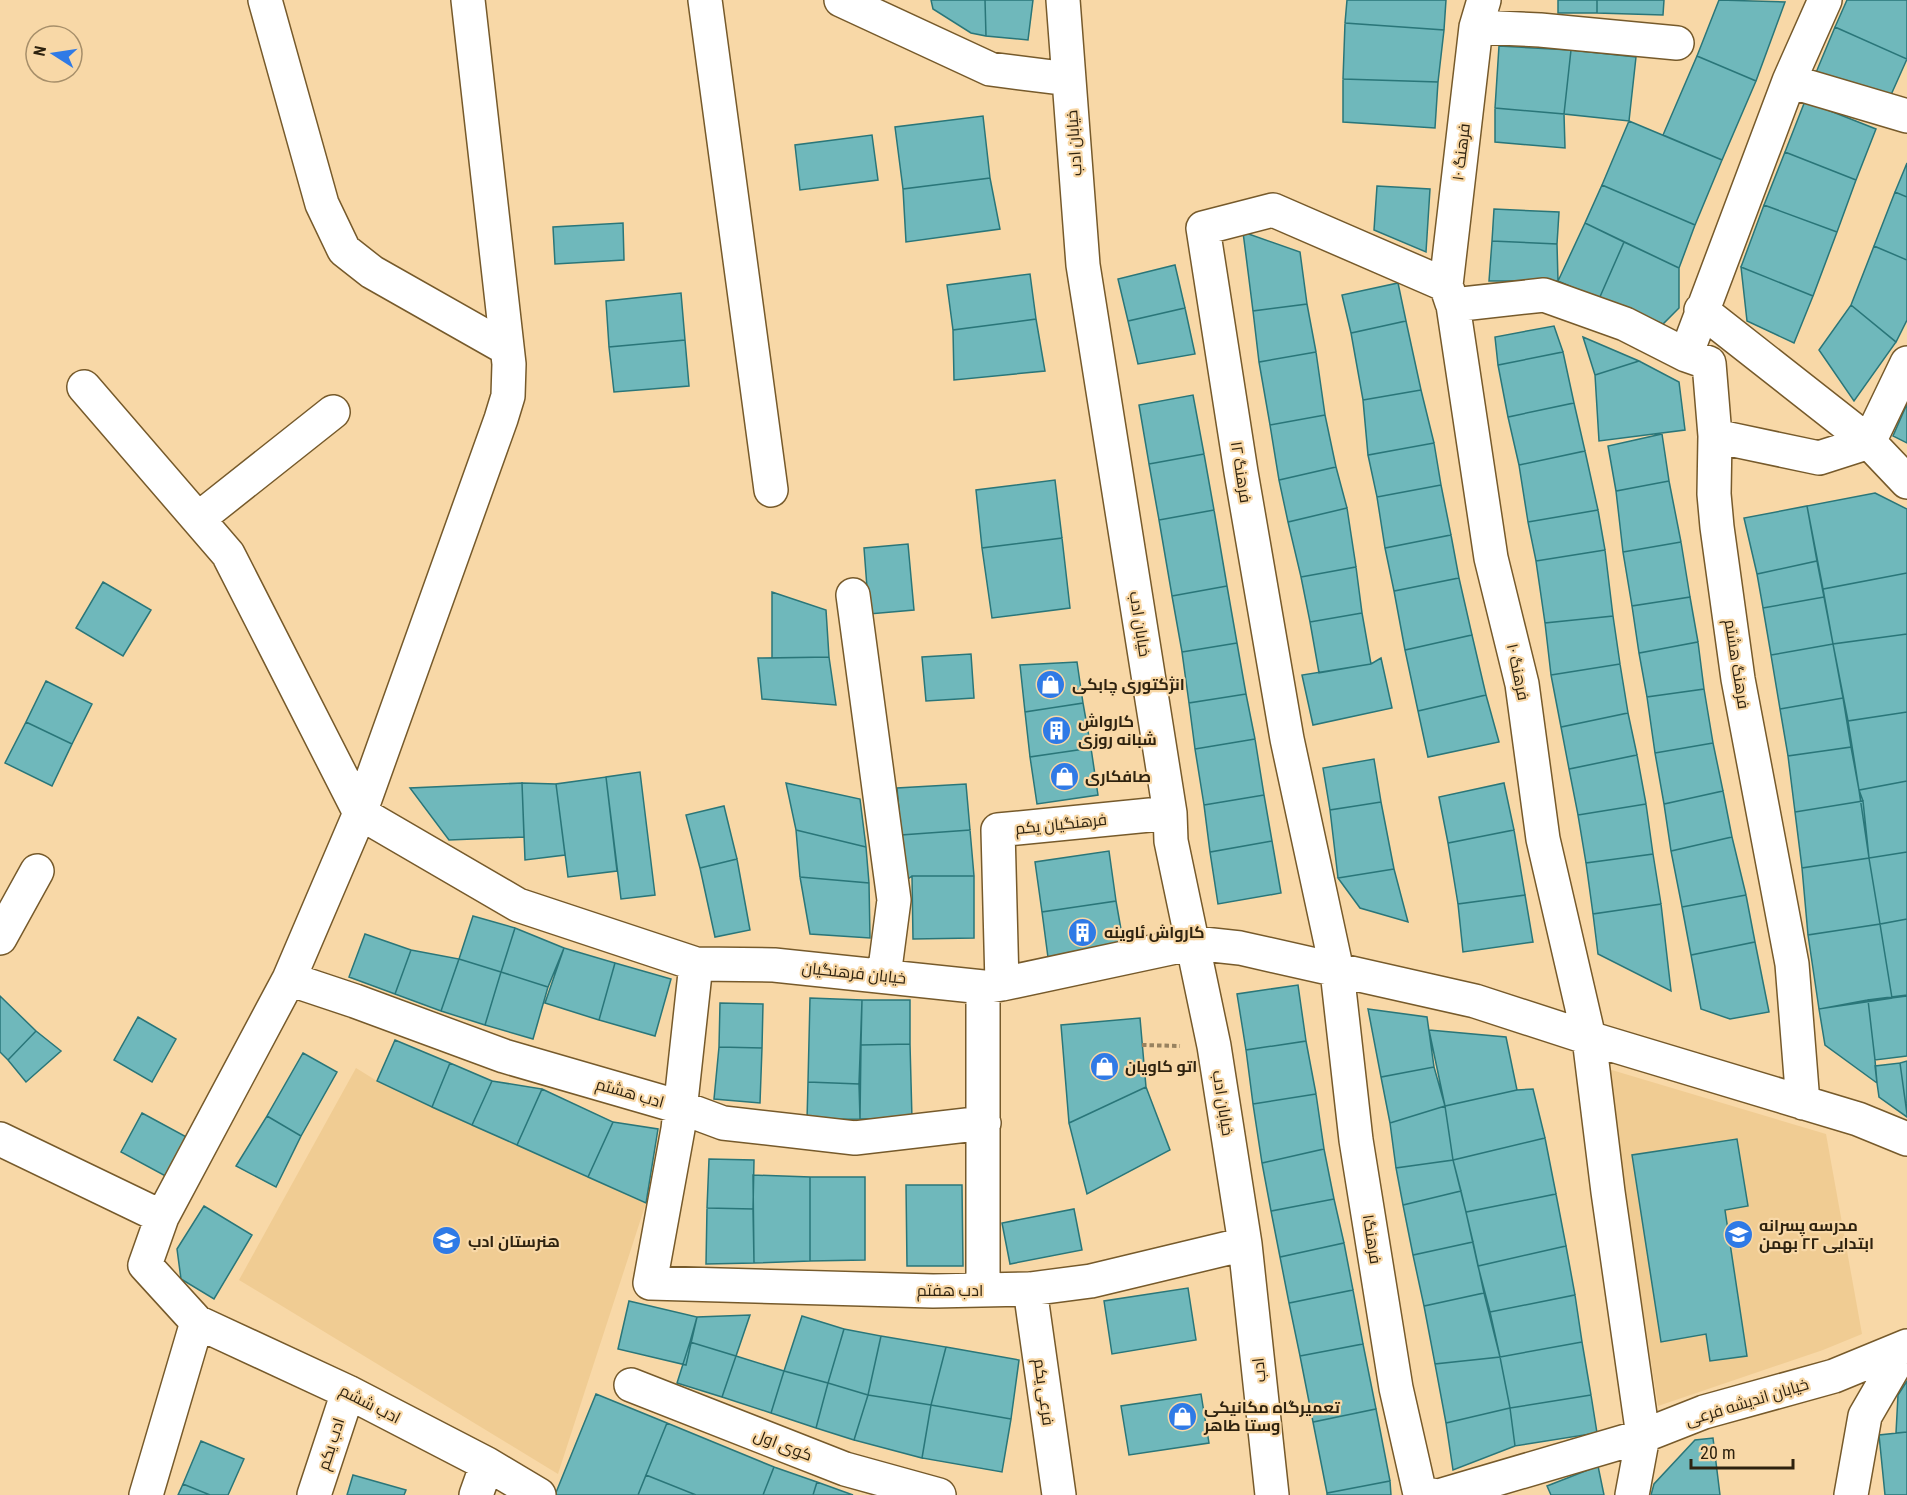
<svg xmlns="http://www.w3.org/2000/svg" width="1907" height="1495" viewBox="0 0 1907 1495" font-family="'Roboto Condensed',Cairo,sans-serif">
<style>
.built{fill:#f0cc93}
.building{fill:#6fb8bb;stroke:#2a7679;stroke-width:1.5}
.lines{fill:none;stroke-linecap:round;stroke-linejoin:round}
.minor-casing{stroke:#765a2b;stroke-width:36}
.path{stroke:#98825f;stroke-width:4;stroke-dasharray:4.5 3;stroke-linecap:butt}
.minor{stroke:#fff;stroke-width:33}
.labels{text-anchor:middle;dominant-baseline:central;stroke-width:4.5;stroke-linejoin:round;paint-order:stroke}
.street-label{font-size:16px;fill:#2e220f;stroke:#f8d8a7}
.poi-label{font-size:16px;font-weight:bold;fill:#2e220f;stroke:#f8d8a7;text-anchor:start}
</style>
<rect width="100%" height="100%" fill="#f8d8a7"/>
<path class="built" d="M356 1068 377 1081 432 1107 646 1203 558 1474 239 1280Z
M1605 1068 1826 1134 1862 1334 1823 1350 1658 1406Z"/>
<path class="building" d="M931 0H985L986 36 971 33 933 9Z
M985 0H1033L1028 40 986 36Z
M1347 0H1446L1444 30 1345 23Z
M1558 0H1597V13H1558Z
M1597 0H1664L1663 15 1597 13Z
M1719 0 1785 2 1756 81 1697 56Z
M1847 0H1907V59L1835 27Z
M1345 23 1444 30 1438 82 1343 79Z
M1835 27 1907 59 1886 106 1815 75Z
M1499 46 1571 50 1564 114 1495 108Z
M1571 50 1636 57 1629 121 1564 114Z
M1697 56 1756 81 1722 160 1663 135Z
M1343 79 1438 82 1435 128 1343 122Z
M1805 101 1876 129 1856 180 1785 152Z
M1495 108 1564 114 1565 148 1495 142Z
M983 116 990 178 903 189 895 127Z
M1629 121 1722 160 1695 225 1602 185Z
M872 135 878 180 800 190 795 145Z
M1785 152 1856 180 1837 232 1764 205Z
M1907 163V197L1895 192Z
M990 178 1000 229 906 242 903 189Z
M1602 185 1695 225 1679 268 1585 223Z
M1377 186 1430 189 1426 252 1374 230Z
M1895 192 1907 197V260L1874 246Z
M1764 205 1837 232 1813 296 1741 267Z
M1494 209 1559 212 1557 244 1492 241Z
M623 223 624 260 555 264 553 227Z
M1585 223 1624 242 1599 299 1558 281Z
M1243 232 1300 252 1307 304 1253 311Z
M1492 241 1557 244 1558 281H1489Z
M1624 242 1679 268V308L1663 324 1599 299Z
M1874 246 1907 260V320L1896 342 1851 305Z
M1175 265 1185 308 1128 321 1118 279Z
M1741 267 1813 296 1794 343 1747 321Z
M1030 274 1036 319 953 330 947 285Z
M1398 283 1406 321 1351 333 1342 295Z
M681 293 685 340 609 347 606 301Z
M1307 304 1316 352 1259 362 1253 311Z
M1851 305 1896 342 1854 401 1819 350Z
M1185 308 1195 354 1138 364 1128 321Z
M1036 319 1045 371 954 380 953 330Z
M1406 321 1421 390 1363 400 1351 333Z
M1554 326 1563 352 1498 365 1495 337Z
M1583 337 1639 361 1595 375Z
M685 340 689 386 614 392 609 347Z
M1316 352 1325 415 1270 425 1259 362Z
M1563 352 1574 403 1508 417 1498 365Z
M1639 361 1679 382 1685 430 1599 441 1595 375Z
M1421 390 1434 443 1368 455 1363 400Z
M1193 395 1204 454 1149 464 1139 405Z
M1574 403 1585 451 1519 465 1508 417Z
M1907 404V443L1893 436Z
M1325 415 1336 467 1279 480 1270 425Z
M1662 434 1669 481 1616 491 1608 446Z
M1434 443 1441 485 1377 497 1368 455Z
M1585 451 1598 510 1528 522 1519 465Z
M1204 454 1214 510 1159 520 1149 464Z
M1336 467 1347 508 1288 522 1279 480Z
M1055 480 1062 538 982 548 976 490Z
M1669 481 1681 542 1623 552 1616 491Z
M1441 485 1451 535 1385 548 1377 497Z
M1875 493 1907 509V573L1823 589 1807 506Z
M1807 506 1817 561 1757 574 1744 518Z
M1347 508 1356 567 1301 577 1288 522Z
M1214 510 1227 586 1172 596 1159 520Z
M1598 510 1605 550 1536 561 1528 522Z
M1451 535 1459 578 1394 591 1385 548Z
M1062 538 1070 608 992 618 982 548Z
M1681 542 1690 597 1632 606 1623 552Z
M908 544 914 610 869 614 864 548Z
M1605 550 1613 616 1545 623 1536 561Z
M1817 561 1824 597 1763 608 1757 574Z
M1356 567 1362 613 1310 622 1301 577Z
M1907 573V634L1833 644 1823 589Z
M1459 578 1472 635 1405 650 1394 591Z
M103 582 151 610 123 656 76 628Z
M1227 586 1237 643 1182 652 1172 596Z
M772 592 826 610 829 657 772 658Z
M1690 597 1698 642 1639 653 1632 606Z
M1824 597 1833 644 1771 655 1763 608Z
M1362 613 1371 664 1319 673 1310 622Z
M1613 616 1620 664 1551 675 1545 623Z
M1907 634V712L1848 721 1833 644Z
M1472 635 1486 695 1418 711 1405 650Z
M1698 642 1704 689 1647 697 1639 653Z
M1237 643 1246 694 1189 703 1182 652Z
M1833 644 1843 698 1780 709 1771 655Z
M971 654 974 698 926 701 922 657Z
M829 657 836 705 762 699 758 658Z
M1381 658 1392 708 1313 725 1302 675 1371 664Z
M1077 662 1083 703 1025 712 1020 665Z
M1620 664 1628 713 1561 727 1551 675Z
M46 681 92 704 72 744 26 722Z
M1704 689 1713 743 1655 753 1647 697Z
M1246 694 1255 739 1195 749 1189 703Z
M1486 695 1499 742 1428 757 1418 711Z
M1843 698 1851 747 1788 756 1780 709Z
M1083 703 1091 748 1030 757 1025 712Z
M1907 712V781L1859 790 1848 721Z
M1628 713 1637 755 1569 769 1561 727Z
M26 722 72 744 52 786 5 763Z
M1255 739 1264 795 1204 805 1195 749Z
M1713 743 1723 791 1664 804 1655 753Z
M1851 747 1859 790 1863 801 1795 812 1788 756Z
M1091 748 1098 795 1037 804 1030 757Z
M1637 755 1646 804 1578 815 1569 769Z
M1374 759 1381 802 1330 810 1323 768Z
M640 772 655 895 621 899 606 777Z
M606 777 617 871 568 877 556 784Z
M1907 781V852L1869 858 1859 790Z
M522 783 556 784 565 855 525 860Z
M522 783 524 837 449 840 410 788Z
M786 783 860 799 866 847 796 830Z
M1504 783 1514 830 1448 843 1439 797Z
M966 784 970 830 901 835 897 788Z
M1723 791 1732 837 1671 851 1664 804Z
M1264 795 1272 841 1210 852 1204 805Z
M1863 801 1869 858 1802 868 1795 812Z
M1381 802 1394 869 1338 878 1330 810Z
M1646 804 1653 854 1586 863 1578 815Z
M724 806 737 859 700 868 686 815Z
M796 830 866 847 869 883 800 877Z
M970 830 974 876H912L904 882 901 835Z
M1514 830 1525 895 1458 904 1448 843Z
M1732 837 1746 895 1682 907 1671 851Z
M1272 841 1281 893 1218 904 1210 852Z
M1109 851 1116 901 1042 912 1035 862Z
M1907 852V919L1880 924 1869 858Z
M1653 854 1661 904 1593 914 1586 863Z
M1869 858 1880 924 1808 935 1802 868Z
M737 859 750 930 715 937 700 868Z
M1394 869 1408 922 1360 908 1338 878Z
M912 876H974V938L913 939Z
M800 877 869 883 870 938 810 934Z
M1525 895 1533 942 1463 952 1458 904Z
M1746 895 1755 942 1691 955 1682 907Z
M1116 901 1125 952 1049 965 1042 912Z
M1661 904 1671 991 1598 954 1593 914Z
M473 916 515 928 501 972 459 959Z
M1907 919V996L1892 998 1880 924Z
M1880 924 1892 998 1819 1009 1808 935Z
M515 928 564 948 548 987 501 972Z
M365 934 411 950 395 994 349 977Z
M1755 942 1769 1012 1730 1019 1701 1009 1691 955Z
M564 948 615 963 599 1020 545 1003Z
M411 950 459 959 441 1011 395 994Z
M459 959 501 972 485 1025 441 1011Z
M615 963 671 979 655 1036 599 1020Z
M501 972 548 987 533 1039 485 1025Z
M1298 985 1306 1041 1246 1050 1237 994Z
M1907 995V1056L1875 1060 1868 1000Z
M0 996 36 1031 8 1060 0 1052Z
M810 998 862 1000 859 1084 808 1082Z
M862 1000H910V1044L861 1045Z
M1868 1000 1875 1060 1877 1083 1825 1045 1819 1009Z
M720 1003 763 1004 762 1048 719 1047Z
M1368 1009 1427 1017 1434 1067 1381 1077Z
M138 1017 176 1039 152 1082 114 1060Z
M1140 1018 1146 1087 1069 1123 1061 1025Z
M1429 1030 1506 1037 1517 1090 1445 1106Z
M36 1031 61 1051 26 1082 8 1060Z
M395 1040 450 1063 432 1107 377 1081Z
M1306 1041 1316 1094 1253 1104 1246 1050Z
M910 1044 912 1119H860L861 1045Z
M719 1047 762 1048 760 1103 714 1099Z
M303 1053 337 1072 301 1136 267 1116Z
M1907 1061V1114L1900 1063Z
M450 1063 492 1081 472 1125 432 1107Z
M1900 1063 1907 1114V1117L1879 1097 1877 1083 1875 1066Z
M1434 1067 1445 1106 1390 1123 1381 1077Z
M492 1081 542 1089 517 1145 472 1125Z
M808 1082 859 1084 860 1119 807 1120Z
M1146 1087 1170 1150 1087 1194 1069 1123Z
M542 1089 613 1122 588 1177 517 1145Z
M1533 1089 1545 1138 1453 1160 1445 1106 1517 1090Z
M1316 1094 1324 1149 1262 1163 1253 1104Z
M1445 1106 1453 1160 1396 1168 1390 1123Z
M142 1113 192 1140 171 1179 121 1152Z
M267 1116 301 1136 276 1187 236 1166Z
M613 1122 658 1129 646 1203 588 1177Z
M1545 1138 1556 1194 1466 1212 1453 1160Z
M1737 1139 1748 1206 1725 1210 1747 1356 1710 1361 1706 1334 1661 1342 1632 1155Z
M1324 1149 1334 1199 1271 1211 1262 1163Z
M709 1159 754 1160 753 1209 707 1208Z
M1453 1160 1461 1191 1403 1205 1396 1168Z
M753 1175 810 1177V1261L754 1263Z
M810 1177H865V1260L810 1261Z
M906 1185H962L963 1266H907Z
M1461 1191 1473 1242 1413 1255 1403 1205Z
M1556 1194 1566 1246 1478 1266 1466 1212Z
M1334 1199 1344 1243 1280 1257 1271 1211Z
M204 1206 252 1235 214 1299 181 1279 177 1249Z
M707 1208 753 1209 754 1263 706 1264Z
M1074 1209 1082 1250 1010 1264 1002 1223Z
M1473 1242 1484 1293 1424 1306 1413 1255Z
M1344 1243 1353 1290 1289 1303 1280 1257Z
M1566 1246 1575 1295 1490 1312 1478 1266Z
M1188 1288 1196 1340 1112 1354 1104 1301Z
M1353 1290 1363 1344 1300 1356 1289 1303Z
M1484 1293 1500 1357 1435 1364 1424 1306Z
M1575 1295 1582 1342 1500 1357 1490 1312Z
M629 1301 697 1317 686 1365 618 1349Z
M750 1315 736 1356 690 1342 697 1317Z
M802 1316 844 1329 828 1383 784 1371Z
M844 1329 881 1336 868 1395 828 1383Z
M881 1336 946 1347 931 1405 868 1395Z
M690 1342 736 1356 722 1397 677 1383Z
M1582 1342 1591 1395 1510 1408 1500 1357Z
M1363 1344 1376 1409 1313 1422 1300 1356Z
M946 1347 1019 1360 1011 1419 931 1405Z
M736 1356 784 1371 771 1413 722 1397Z
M1500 1357 1510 1408 1446 1423 1435 1364Z
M784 1371 828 1383 816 1428 771 1413Z
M1907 1381V1432L1896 1433 1898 1395Z
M828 1383 868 1395 854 1440 816 1428Z
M596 1394 667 1423 638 1495H555Z
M1201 1394 1209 1443 1129 1455 1121 1406Z
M868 1395 931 1405 922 1458 854 1440Z
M1591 1395 1597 1433 1515 1446 1510 1408Z
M931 1405 1011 1419 1002 1472 922 1458Z
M1510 1408 1515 1446 1453 1470 1446 1423Z
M1376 1409 1390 1481 1327 1493 1313 1422Z
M667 1423 774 1467 763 1495H696L646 1475Z
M1907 1432V1495H1885L1879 1435Z
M1713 1438 1720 1495H1651L1654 1484 1695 1440Z
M201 1441 244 1459 228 1495H210L183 1484Z
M1598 1466 1604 1495H1551L1547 1486Z
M774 1467 817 1482 813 1495H763Z
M353 1475 406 1490 404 1495H347Z
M646 1475 696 1495H638Z
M1390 1481 1391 1495H1327V1493Z
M817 1482 853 1495H813Z
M183 1484 210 1495H178Z"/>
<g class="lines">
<defs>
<path id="minor" d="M265 0 322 204 344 250 372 272 506 348
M705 0 771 490
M841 0 990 69 1069 79
M1063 0 1083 265 1170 813 1171 841 1214 1046 1245 1244 1272 1495
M1476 27 1540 30 1677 43
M1789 81 1907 116
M1452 303 1446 285 1476 27 1484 0
M1701 310 1869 442 1907 363
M1686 355 1789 81 1825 0
M84 387 228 554 360 813
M198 519 333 412
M853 595 894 900 884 976
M360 813 501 419 508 396 509 364 468 0
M0 938 37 871
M696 964 678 1129 650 1283 933 1291 1030 1289 1091 1281 1245 1244
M289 979 355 1001 504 1056 680 1107 723 1123 855 1138 984 1123
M1002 984 998 830 1170 813
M983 987V1290
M1803 1103 1792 964 1738 679 1717 527 1714 494 1715 436 1819 458 1869 442 1907 482
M0 1139 162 1217
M1030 1289 1059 1495
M631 1385 845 1469 939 1495
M146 1495 197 1322
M314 1495 348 1392
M476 1495 487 1464
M539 1495 487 1464 348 1392 197 1322 145 1265 162 1217 289 979 360 813 518 905 696 964 774 965 983 987 1002 984 1194 943 1240 948 1475 1001 1589 1038 1858 1119 1907 1139
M1432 1495 1420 1494 1396 1388 1356 1140 1337 971 1287 739 1241 472 1203 228 1273 210 1446 285
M1442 1495 1643 1436 1608 1192 1589 1038 1543 839 1522 684 1491 558 1453 305 1544 295 1625 324 1686 355 1709 363 1715 436
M1632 1495 1643 1436 1704 1412 1834 1376 1907 1346
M1851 1495 1865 1416 1905 1347"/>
</defs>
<use href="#minor" class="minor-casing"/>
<path class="path" d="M1142 1045 1180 1046"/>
<use href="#minor" class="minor"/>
</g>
<defs>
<symbol id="shop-disc" viewBox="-11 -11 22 22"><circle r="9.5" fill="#2f7ae6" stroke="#f8d8a7"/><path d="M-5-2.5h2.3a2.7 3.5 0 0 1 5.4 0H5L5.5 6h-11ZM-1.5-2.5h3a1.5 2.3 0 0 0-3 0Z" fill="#fff"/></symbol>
<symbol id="building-disc" viewBox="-11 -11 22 22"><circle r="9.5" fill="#2f7ae6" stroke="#f8d8a7"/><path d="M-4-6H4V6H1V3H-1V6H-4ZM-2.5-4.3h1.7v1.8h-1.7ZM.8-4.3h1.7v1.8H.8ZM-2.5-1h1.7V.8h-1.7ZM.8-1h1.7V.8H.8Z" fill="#fff"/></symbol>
<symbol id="school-disc" viewBox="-11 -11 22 22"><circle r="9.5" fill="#2f7ae6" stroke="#f8d8a7"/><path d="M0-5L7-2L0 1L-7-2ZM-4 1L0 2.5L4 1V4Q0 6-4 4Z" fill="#fff"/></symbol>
</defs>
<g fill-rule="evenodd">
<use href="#shop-disc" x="1034" y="668" width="33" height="33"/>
<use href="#building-disc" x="1040" y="714" width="33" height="33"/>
<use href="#shop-disc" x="1048" y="760" width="33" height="33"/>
<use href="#building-disc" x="1066" y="916" width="33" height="33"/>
<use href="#shop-disc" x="1088" y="1050" width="33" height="33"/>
<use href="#school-disc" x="1722" y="1218" width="33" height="33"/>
<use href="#school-disc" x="430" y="1224" width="33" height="33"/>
<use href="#shop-disc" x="1166" y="1400" width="33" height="33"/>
</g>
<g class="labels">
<g class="street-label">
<text transform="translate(1074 143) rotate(-94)">خیابان ادب</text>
<text transform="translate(1461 152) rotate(-83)">فرهنگ ۱۰</text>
<text transform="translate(1241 472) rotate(81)">فرهنگ ۱۲</text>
<text transform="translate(1140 624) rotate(81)">خیابان ادب</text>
<text transform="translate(1737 664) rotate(81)">فرهنگ هشتم</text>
<text transform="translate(1518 672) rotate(78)">فرهنگ ۱۰</text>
<text transform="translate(1061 824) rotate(-6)">فرهنگیان یکم</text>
<text transform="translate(854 973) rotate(6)">خیابان فرهنگیان</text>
<text transform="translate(630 1093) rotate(16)">ادب هشتم</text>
<text transform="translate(1223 1103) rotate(81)">خیابان ادب</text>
<text transform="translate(1372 1239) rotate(81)">فرهنگ۱</text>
<text x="950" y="1290">ادب هفتم</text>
<text transform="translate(1259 1370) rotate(-96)">ادب</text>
<text transform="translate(1044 1392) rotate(82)">فرعی یکم</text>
<text transform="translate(1747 1402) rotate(-17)">خیابان اندیشه فرعی</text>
<text transform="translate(370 1404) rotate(27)">ادب ششم</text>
<text transform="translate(331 1444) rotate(-72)">ادب یکم</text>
<text transform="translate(783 1445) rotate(21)">کوی اول</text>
</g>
<g class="poi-label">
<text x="1072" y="684">انژکتوری چابکی</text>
<text x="1078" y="721">کارواش<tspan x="1078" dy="18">شبانه روزی</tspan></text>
<text x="1085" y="776">صافکاری</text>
<text x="1104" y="932">کارواش ئاوینه</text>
<text x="1125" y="1066">اتو کاویان</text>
<text x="1759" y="1225">مدرسه پسرانه<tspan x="1759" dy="18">ابتدایی ۲۲ بهمن</tspan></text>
<text x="468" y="1241">هنرستان ادب</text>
<text x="1204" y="1407">تعمیرگاه مکانیکی<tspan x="1204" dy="18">وستا طاهر</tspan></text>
</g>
</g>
<g transform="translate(54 54) rotate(282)"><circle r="28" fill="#f8d8a7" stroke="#a78f6a" stroke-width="1.5"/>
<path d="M0-4.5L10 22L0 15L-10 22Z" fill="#2f7ae6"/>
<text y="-9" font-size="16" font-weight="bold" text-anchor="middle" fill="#2e220f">N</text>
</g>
<path d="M1691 1459v9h102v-9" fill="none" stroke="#2e220f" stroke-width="3"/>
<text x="1700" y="1459" font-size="18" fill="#2e220f" stroke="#f8d8a7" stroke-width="4.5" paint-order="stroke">20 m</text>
</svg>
